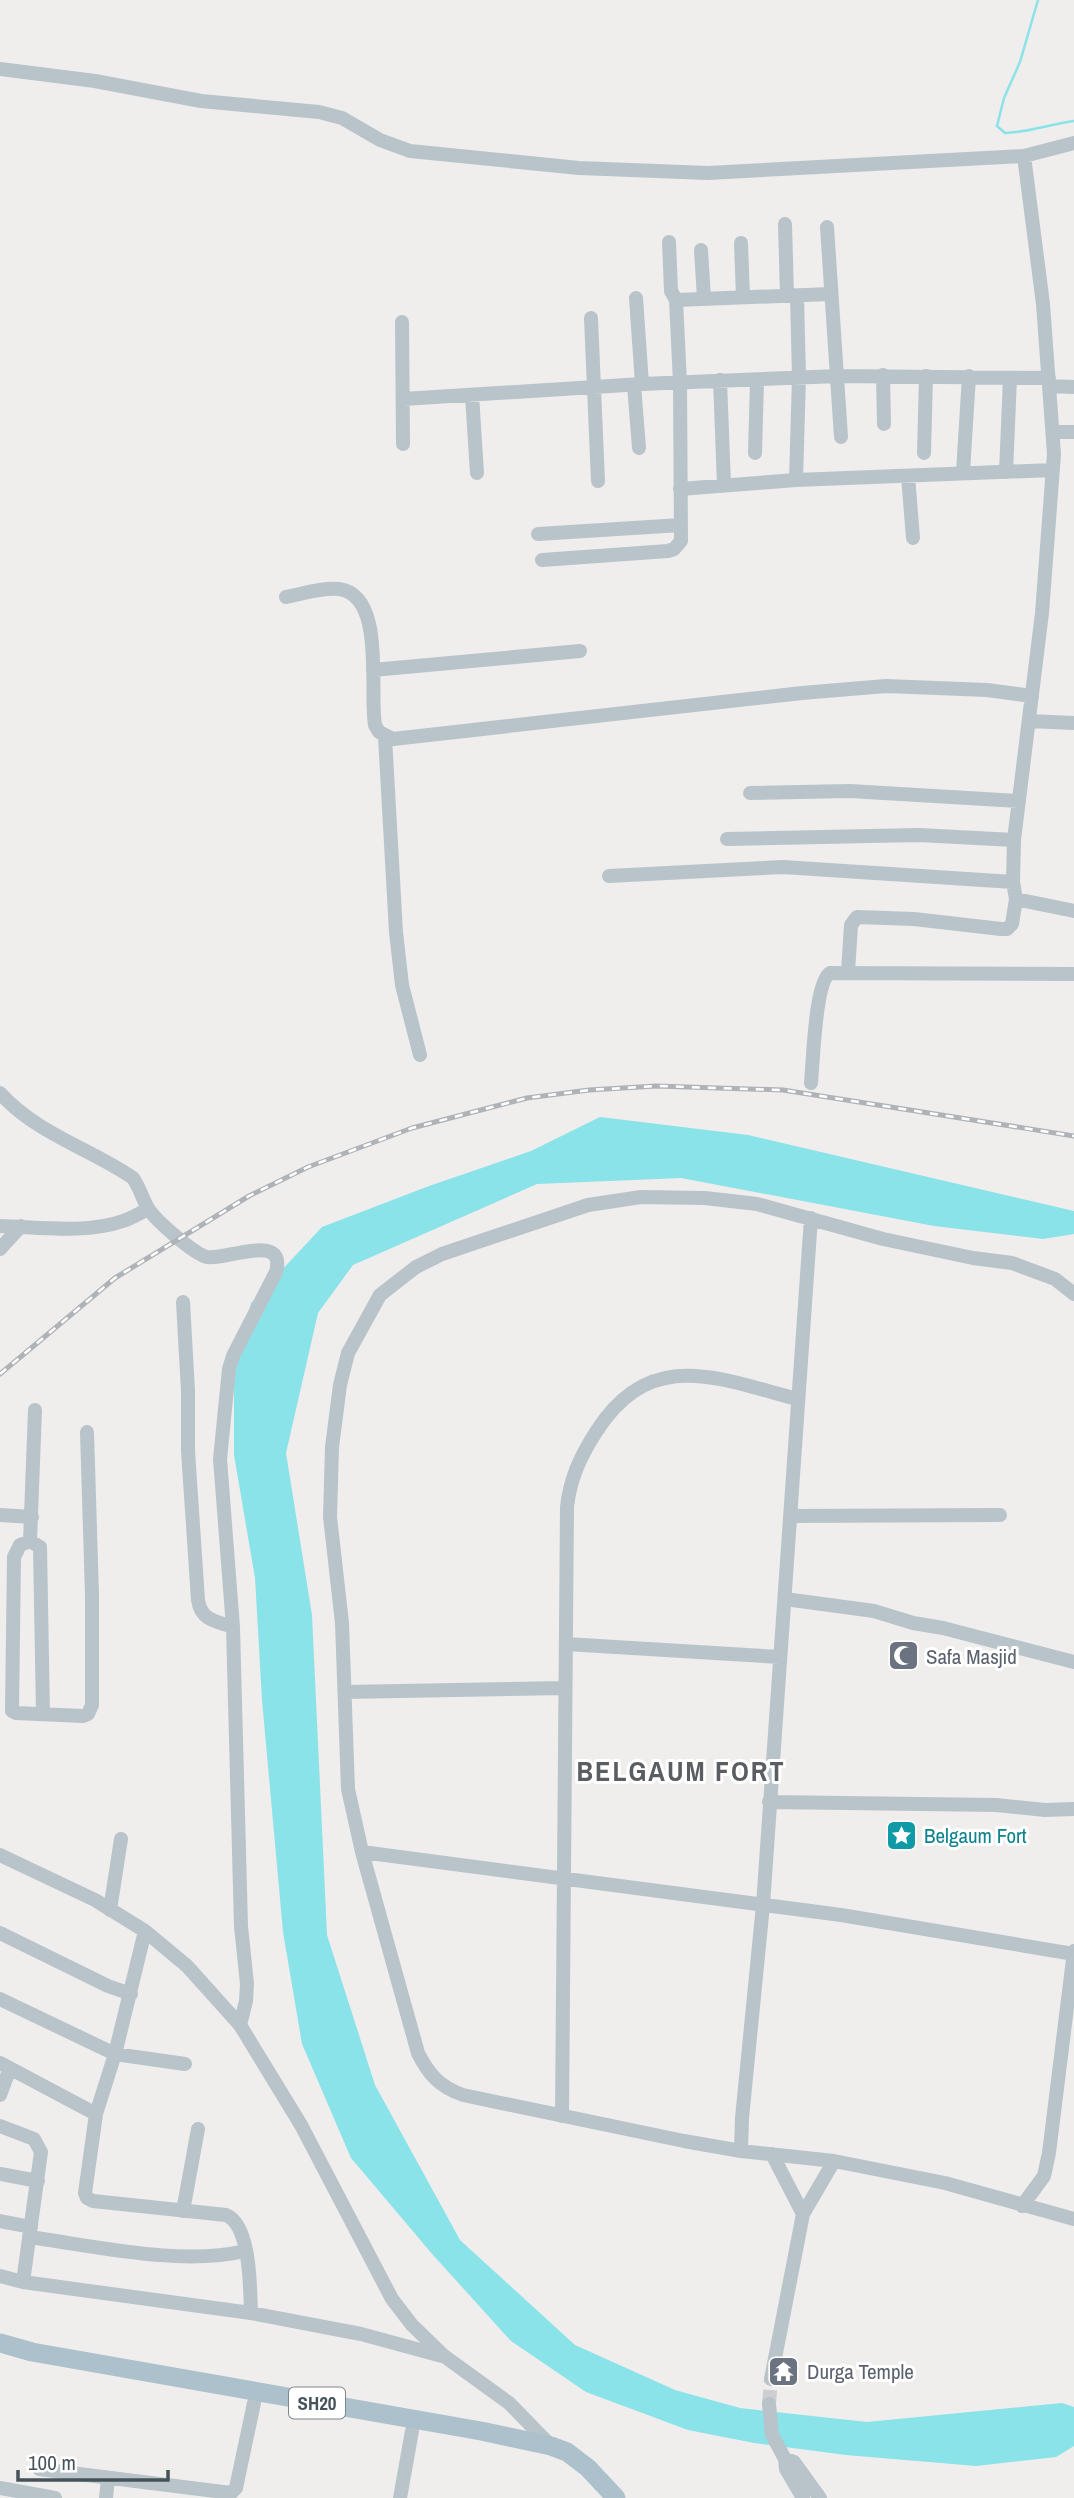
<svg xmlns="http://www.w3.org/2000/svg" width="1074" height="2498" viewBox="0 0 1074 2498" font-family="'Archivo Narrow',sans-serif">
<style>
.water{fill:#89e3e9}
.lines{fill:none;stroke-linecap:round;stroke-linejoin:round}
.stream{stroke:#89e3e9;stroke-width:2.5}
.minor-tunnel{stroke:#ceced0;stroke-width:14;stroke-dasharray:14 7;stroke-linecap:butt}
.minor{stroke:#b8c4ca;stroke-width:14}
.major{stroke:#adc1cc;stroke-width:19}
.rail-casing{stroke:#afb3b7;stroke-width:5}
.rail{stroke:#fff;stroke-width:2.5;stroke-dasharray:8;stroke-linecap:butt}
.labels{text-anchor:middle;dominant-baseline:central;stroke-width:6;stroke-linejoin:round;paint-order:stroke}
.shield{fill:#fff;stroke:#7e878c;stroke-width:2}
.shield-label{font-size:19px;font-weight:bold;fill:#46535a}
.worship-label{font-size:21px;fill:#5b616d;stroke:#fff;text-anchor:start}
.culture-label{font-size:21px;fill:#0d838f;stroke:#fff;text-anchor:start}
.district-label{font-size:28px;font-weight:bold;letter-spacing:2px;fill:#5a5e62;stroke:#fff}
</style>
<rect width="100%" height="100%" fill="#f0eded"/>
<path class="water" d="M600 1117 748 1135 1074 1211V1234L1043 1239 934 1226 681 1178 537 1184 353 1265 318 1313 286 1453 312 1615 327 1935 375 2085 460 2240 575 2345 675 2390 740 2408 867 2422 1062 2403 1074 2407V2446L1056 2457 976 2466 846 2455 754 2443 688 2430 586 2392 511 2341 433 2255 351 2158 302 2044 283 1932 262 1700 255 1578 234 1455V1378L251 1303 322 1227 429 1186 531 1151Z"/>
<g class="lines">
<path class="stream" d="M1038 0 1020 62 1004 98 997 126 1005 133C1029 132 1051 124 1074 121"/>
<path class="minor-tunnel" d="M769 2404 771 2379"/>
<path class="minor" d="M0 69 95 81 201 101 319 112 342 118 380 140 410 151 579 168 708 173 1024 156 1074 143
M785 224 787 296
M827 227 841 437
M741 243 743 297
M701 250 704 298
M636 298 642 384
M676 300 830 294
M591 318 598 481
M402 322 403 444
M883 375 884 424
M720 380 724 485
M634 385 639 448
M1049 386 1074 387
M472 395 477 473
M403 399 642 384 838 376 1049 378
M1054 432H1074
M755 453 757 381
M924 453 926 376
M963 472 969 376
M1006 472 1010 378
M908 476 913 538
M796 480 799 377 797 296
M680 489 796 480 1053 470
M538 534 681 525
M542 560 668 551 674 549 681 541 680 383 676 300 671 291 669 242
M286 597C302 594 323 587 339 589 386 595 369 691 375 725L379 732 393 739 802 693 886 686 987 690 1032 696
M373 670 580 651
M1029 721 1074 723
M385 737 396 932 402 985 420 1055
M750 793 850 791 1019 801
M727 839 919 835 1014 840
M609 876 783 867 1013 882
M1016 899 1074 911
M848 972 851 925 857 917 914 919 1001 929H1007L1012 924 1016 899 1013 882 1014 840 1042 613 1054 454 1043 304 1024 156
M811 1083C813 1063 815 982 830 973L1074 974
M0 1093C37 1134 89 1148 133 1178 140 1188 142 1198 148 1208 155 1220 194 1254 207 1257 224 1261 287 1231 276 1272L233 1356 229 1369 220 1459 233 1627 241 1926 247 1984 246 2001 240 2025
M0 1226C39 1227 86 1234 123 1221 132 1218 140 1213 148 1209
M0 1249 21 1226
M1074 1294 1055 1279 1012 1263 973 1258 883 1239 757 1204 705 1198 641 1197 588 1205 442 1254 416 1267 380 1295 348 1353 340 1385 332 1447 330 1517 342 1623 348 1789 362 1852 418 2053C429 2075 440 2087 463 2095L684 2141 741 2151 834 2161 945 2183 1074 2219
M183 1302 188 1391V1451L198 1600C201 1620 215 1621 233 1627
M0 1515 32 1517
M790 1516 1000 1515
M30 1541 35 1410
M785 1599 874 1611 913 1623 943 1628 1074 1662
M566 1644 780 1657
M345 1692 565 1688
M43 1714 40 1547 30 1541 20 1545 14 1557 12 1711 16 1713 83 1716 88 1714 92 1705V1595L87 1432
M769 1802 996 1805 1045 1810 1074 1809
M362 1852 841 1915 1074 1954
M0 1855 95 1900 145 1931 187 1966 240 2025 301 2125 392 2299 412 2325 444 2356 509 2403 550 2445
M110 1910 121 1839
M145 1931 115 2054 96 2114 85 2193 87 2198 93 2201 226 2215C251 2225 250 2289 251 2313
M0 1933 108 1986 131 1994
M0 1999 115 2054 185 2064
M0 2063 96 2114
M0 2095 10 2068
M562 2116 567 1507C570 1479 580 1457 596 1432 650 1347 717 1378 797 1399
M0 2126 34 2139 41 2152 23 2282
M741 2151 742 2118 763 1905 811 1218
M772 2154 803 2214
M0 2174 38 2181
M1022 2206 1044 2176 1049 2153 1074 1951
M183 2211 198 2129
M0 2221 31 2227
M29 2237C95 2246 180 2266 245 2251
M0 2276 23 2282 251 2313 361 2334 442 2356
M771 2379 803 2214 834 2161
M769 2404 772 2435 785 2459 786 2469 803 2498
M785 2459 794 2462 820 2498
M39 2469 231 2493 236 2488 254 2403
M0 2488 55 2498
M106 2498 108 2479
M400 2498 412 2431"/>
<path class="major" d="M0 2343 32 2352 481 2431 551 2446 567 2452 588 2468 616 2498"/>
<defs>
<path id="rail" d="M0 1374 115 1278 249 1196 308 1167 412 1128 527 1098 589 1090 656 1086 783 1090 1074 1136"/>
</defs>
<use href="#rail" class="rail-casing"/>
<use href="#rail" class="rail"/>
</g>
<defs>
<symbol id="mosque-square" viewBox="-11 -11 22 22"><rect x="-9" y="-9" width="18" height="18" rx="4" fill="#6b7280" stroke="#fff"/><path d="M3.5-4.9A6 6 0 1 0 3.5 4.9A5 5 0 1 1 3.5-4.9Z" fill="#fff"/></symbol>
<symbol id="sight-square" viewBox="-11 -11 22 22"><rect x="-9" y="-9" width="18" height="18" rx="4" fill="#0f9aa8" stroke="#fff"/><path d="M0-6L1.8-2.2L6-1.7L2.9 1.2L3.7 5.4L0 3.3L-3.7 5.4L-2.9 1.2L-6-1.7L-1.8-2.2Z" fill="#fff"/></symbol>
<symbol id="temple-square" viewBox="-11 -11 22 22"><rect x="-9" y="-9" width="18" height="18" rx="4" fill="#6b7280" stroke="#fff"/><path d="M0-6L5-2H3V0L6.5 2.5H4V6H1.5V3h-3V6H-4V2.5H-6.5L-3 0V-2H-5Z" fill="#fff"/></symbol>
</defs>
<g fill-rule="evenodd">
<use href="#mosque-square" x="886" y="1638" width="35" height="35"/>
<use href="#sight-square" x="884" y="1818" width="35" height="35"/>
<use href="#temple-square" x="766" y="2354" width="35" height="35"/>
</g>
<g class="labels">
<rect class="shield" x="289" y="2387.5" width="56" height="31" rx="5"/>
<g class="shield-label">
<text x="317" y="2403">SH20</text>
</g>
<g class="worship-label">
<text x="926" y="1656">Safa Masjid</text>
<text x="807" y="2371">Durga Temple</text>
</g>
<g class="culture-label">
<text x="924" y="1835">Belgaum Fort</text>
</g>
<g class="district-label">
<text x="681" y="1771">BELGAUM FORT</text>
</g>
</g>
<path d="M18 2470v10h150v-10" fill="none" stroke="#46535a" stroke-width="3.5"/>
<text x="28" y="2470" font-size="21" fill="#46535a" stroke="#ffffff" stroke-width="5" paint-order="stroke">100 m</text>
</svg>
